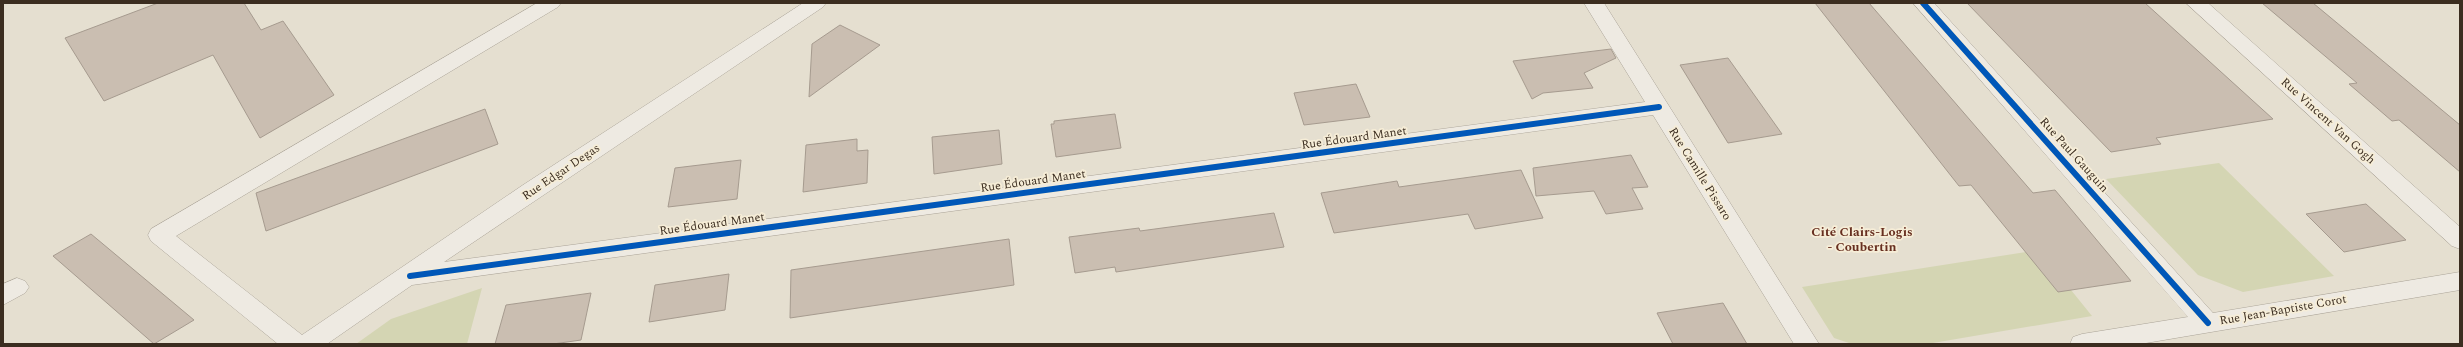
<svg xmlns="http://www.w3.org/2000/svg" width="2463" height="347" viewBox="0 0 2463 347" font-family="Spectral,serif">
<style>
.green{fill:#d4d5b3}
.building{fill:#cabeb1;stroke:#a69b8f}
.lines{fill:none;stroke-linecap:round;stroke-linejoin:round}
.minor-casing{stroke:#aba498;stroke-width:1}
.minor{fill:#eeeae2;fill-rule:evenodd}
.cycleway-casing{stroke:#f6edd7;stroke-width:8}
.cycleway{stroke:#0057b8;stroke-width:6}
.labels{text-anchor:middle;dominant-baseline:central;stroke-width:3.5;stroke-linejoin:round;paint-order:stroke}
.street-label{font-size:12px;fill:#3b2d20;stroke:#f6edd7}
.neighbourhood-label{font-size:13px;font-weight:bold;fill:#672f20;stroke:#f6edd7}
</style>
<rect width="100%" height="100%" fill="#e5dfd0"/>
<path class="green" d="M2219 163 2334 276 2243 292 2198 275 2106 179Z
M2026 252 2071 290 2092 316 1927 344H1852L1834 338 1802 287Z
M482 288 467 344H356L391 319Z"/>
<path class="building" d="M158 3H244L261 30 283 21 334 95 260 138 213 55 104 101 65 38Z
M1815 3H1869L2033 193 2055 190 2131 281 2058 292 1971 185 1959 186Z
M1967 3H2145L2273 119 2156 138 2161 144 2111 152Z
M2262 3H2313L2460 125V172L2399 120 2392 121 2349 84 2357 83Z
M840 25 880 45 809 97 812 44Z
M1611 49 1616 58 1584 73 1593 88 1543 93 1532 99 1513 61Z
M1728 58 1782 134 1728 143 1680 65Z
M1356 84 1370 117 1304 125 1294 93Z
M485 109 498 144 266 231 256 193Z
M1115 114 1121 148 1056 157 1051 124H1054V121Z
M999 130 1002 164 934 174 932 137Z
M857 139V151L868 150 867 183 803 192 806 145Z
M1631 155 1648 187 1632 188 1643 209 1606 214 1594 191 1536 196 1533 168Z
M741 160 737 199 668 207 675 168Z
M1521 170 1543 218 1475 229 1468 214 1334 233 1321 193 1397 181 1399 187Z
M2366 204 2406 240 2344 252 2306 214Z
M1274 213 1284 247 1116 272 1115 267 1075 273 1069 237 1139 228 1140 231Z
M91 234 194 320 154 344 53 256Z
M1009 239 1014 285 790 318 791 270Z
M729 274 725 310 649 322 655 285Z
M591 293 581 340 553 344H495L506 305Z
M1723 303 1747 344H1673L1657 313Z"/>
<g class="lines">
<defs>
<path id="minor" d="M537 3H561L558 7 176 236 302 335 523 185 803 3H826L823 7 444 262 1645 102 1584 3H1604L1819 344H1794L1653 115 412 285 327 344H278L151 241 148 235 151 229Z
M1913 3H1934L2213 313 2460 272V290L2140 344H2070L2073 337 2082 334 2188 317Z
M2186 3H2208L2460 227V249L2452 246Z
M17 278 25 281 29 287 25 293 3 305V284Z"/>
</defs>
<use href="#minor" class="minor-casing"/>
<use href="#minor" class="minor"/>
<defs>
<path id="cycleway" d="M1923 3 2208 323
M410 276 1659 107"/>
</defs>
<use href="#cycleway" class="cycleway-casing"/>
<use href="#cycleway" class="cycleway"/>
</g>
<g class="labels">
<g class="street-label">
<text transform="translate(2328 121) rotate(42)">Rue Vincent Van Gogh</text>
<text transform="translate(1354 138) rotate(-8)">Rue Édouard Manet</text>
<text transform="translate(2074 155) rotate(48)">Rue Paul Gauguin</text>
<text transform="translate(561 172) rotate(-34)">Rue Edgar Degas</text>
<text transform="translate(1700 174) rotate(58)">Rue Camille Pissaro</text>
<text transform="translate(1033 181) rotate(-8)">Rue Édouard Manet</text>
<text transform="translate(712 224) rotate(-8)">Rue Édouard Manet</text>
<text transform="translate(2283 310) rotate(-10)">Rue Jean-Baptiste Corot</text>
</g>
<g class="neighbourhood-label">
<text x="1862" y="232">Cité Clairs-Logis<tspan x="1862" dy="15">- Coubertin</tspan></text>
</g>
</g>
<rect width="2463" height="347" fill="none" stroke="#3b2d20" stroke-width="8"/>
</svg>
